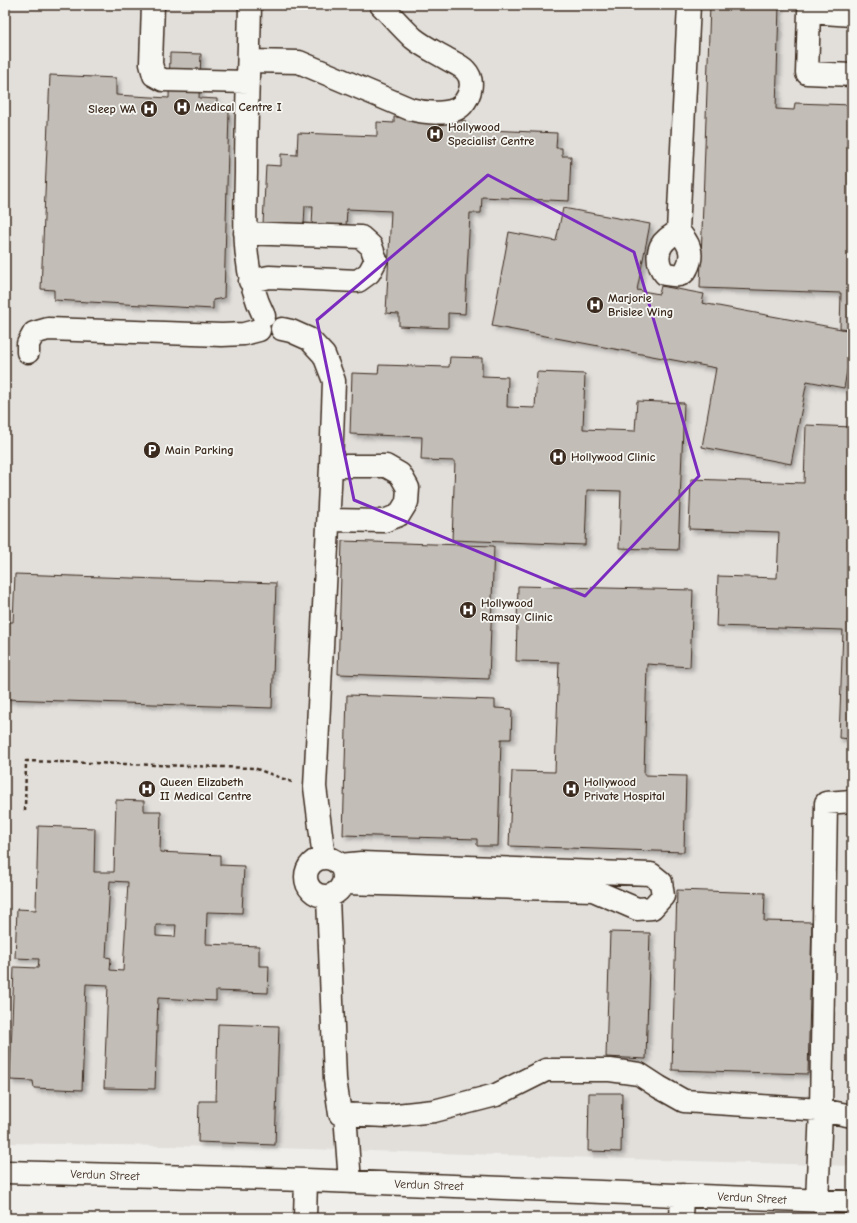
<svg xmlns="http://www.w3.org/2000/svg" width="857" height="1223" viewBox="0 0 857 1223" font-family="'Comic Neue',sans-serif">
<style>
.built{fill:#e2dfdb}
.building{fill:#c2bdb7;stroke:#3b2a1e;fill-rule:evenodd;filter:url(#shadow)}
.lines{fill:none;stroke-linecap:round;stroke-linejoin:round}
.minor-casing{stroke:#3b2a1e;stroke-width:25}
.path{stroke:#3b2a1e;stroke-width:2.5;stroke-dasharray:4 3;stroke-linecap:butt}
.minor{stroke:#f6f6f2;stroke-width:22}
.marked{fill:none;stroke:#7b2cbf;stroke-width:3;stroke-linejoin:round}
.labels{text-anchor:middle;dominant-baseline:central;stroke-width:3.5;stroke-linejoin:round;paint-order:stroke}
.poi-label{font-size:12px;font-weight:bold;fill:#3b2a1e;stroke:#f6f6f2;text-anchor:start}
.street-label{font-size:12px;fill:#3b2a1e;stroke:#f6f6f2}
</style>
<defs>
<filter id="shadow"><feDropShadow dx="3.5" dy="3.5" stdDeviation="2" flood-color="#0004"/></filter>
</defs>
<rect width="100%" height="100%" fill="#efeeea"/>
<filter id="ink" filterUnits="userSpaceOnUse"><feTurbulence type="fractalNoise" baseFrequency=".025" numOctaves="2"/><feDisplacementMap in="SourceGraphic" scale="8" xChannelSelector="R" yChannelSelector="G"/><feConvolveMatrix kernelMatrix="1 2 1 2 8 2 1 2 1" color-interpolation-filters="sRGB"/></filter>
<g filter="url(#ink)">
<path class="built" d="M5 5H852V1166L276 1148 5 1143Z"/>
<path class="building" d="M710 5H779L776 109 794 110 795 103 852 105V329L840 328 841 293 700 288Z
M170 53 201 54 199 98 217 99V110L229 111 224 298 213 300V309L54 300V290L41 289 50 75 116 78V95L169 98Z
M394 117 466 121 465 129 557 133 556 148H562V156H571L569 201 482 197 481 213H470L465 314 448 313V328L399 326V314L386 313 391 211 347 209 346 226 312 225 313 206H305L304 225 263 224 266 165 281 166V154L297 155 298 133 377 136V122L394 123Z
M563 208 650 224 637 290 659 294 661 286 704 294 702 303 852 331V343L844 388 807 381 791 464 702 447 716 368 492 326 509 232 556 241Z
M450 357 482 358V376L508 377 507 407 535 408 537 372 585 374 583 429 635 431 637 401 684 403 678 550 619 548 621 491 587 490 585 545 452 540 455 461 421 460 422 437 350 434 352 373 378 374 379 365 449 367Z
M806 425 852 427V739L839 738 843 630 716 626 718 576 777 578 779 532 689 529 691 479 804 483Z
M342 541 494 546 489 679 338 674Z
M15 574 276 583 272 708 5 699V622H13Z
M518 586 693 590 690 667 647 664 644 775 686 776 684 852 509 846 512 771 555 772 559 662 516 661Z
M347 695 495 700V708L512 709 511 739H501L498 846H477V839L343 835Z
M116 800 144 801V811H161L160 852 220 855V865L244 866 242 913 207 912 206 944 259 946V966H269L268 993 216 991V1001L158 998 155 1089 104 1088 108 985 86 984 82 1090 34 1088 33 1081 10 1080 14 967 38 968 39 959 15 958 17 909 36 910 38 826 95 828 94 872H114ZM110 881 128 882 123 971 110 970 111 958 106 957ZM156 925H176L175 937 156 936Z
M677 890 765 893 764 921 812 922 808 1074 672 1070Z
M610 932 650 933 646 1059 606 1057Z
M218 1024 279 1026 275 1145 198 1142 199 1101H216Z
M589 1093H622L621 1152 588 1151Z"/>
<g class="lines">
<defs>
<path id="minor" d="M153 5 151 64 154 75 163 80 248 82
M250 5C249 61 246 117 246 173 245 222 241 271 264 316
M852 15 809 12 807 73 852 75
M249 61 299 62 410 109C424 113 452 116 462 105 471 95 475 80 465 70 460 65 454 63 449 60 437 53 424 47 413 38 402 28 392 16 381 5
M678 231C675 234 670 236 667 239 656 248 656 264 665 274 669 274 674 276 678 275 682 275 686 271 687 268 695 253 688 242 678 231L689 5
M245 233 361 237 371 246 376 260 369 273 358 281 269 277 250 281
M282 329 291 331 309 339 324 355 334 381 331 466 315 787 324 858
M28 352V344L34 333 48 329 222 335 244 334 259 330
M329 520 384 521 399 515 407 502 408 488 400 474 386 466H331
M306 877a19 19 0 1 1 38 0a19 19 0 1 1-38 0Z
M340 865 361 863 651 874 661 882 663 896 652 908 637 909 593 890 344 883
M328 897 335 1079 340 1114 387 1116 434 1111 496 1095 546 1070H610L639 1074 659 1087 684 1101 821 1110 852 1116
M345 1114 350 1182
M5 1172 306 1180 852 1202
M817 1201 821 1110 826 803 852 801
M305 1218 306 1180
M681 1218 682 1195"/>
</defs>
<use href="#minor" class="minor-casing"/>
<path class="path" d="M25 811 26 761 254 768 292 782
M5 1087 8 1083"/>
<use href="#minor" class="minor"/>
</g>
</g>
<path class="marked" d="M488 175 634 252 699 476 585 596 354 500 317 320Z"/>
<defs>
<symbol id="hospital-disc" viewBox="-11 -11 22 22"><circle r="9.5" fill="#3b2a1e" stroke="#f6f6f2"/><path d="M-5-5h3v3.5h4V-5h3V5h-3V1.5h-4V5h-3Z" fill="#fff"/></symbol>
<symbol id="parking-disc" viewBox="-11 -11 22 22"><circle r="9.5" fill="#3b2a1e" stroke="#f6f6f2"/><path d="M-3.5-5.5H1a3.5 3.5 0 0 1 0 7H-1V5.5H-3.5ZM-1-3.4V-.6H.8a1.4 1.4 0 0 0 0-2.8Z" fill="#fff"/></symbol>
</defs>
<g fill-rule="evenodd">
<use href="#hospital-disc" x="172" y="97" width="20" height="20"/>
<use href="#hospital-disc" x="139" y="99" width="20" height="20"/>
<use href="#hospital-disc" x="425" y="124" width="20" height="20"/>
<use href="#hospital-disc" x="585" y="295" width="20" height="20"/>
<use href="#parking-disc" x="142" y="440" width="20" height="20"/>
<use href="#hospital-disc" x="548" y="447" width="20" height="20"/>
<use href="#hospital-disc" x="458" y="600" width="20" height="20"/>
<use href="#hospital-disc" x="137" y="779" width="20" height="20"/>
<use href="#hospital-disc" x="561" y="779" width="20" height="20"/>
</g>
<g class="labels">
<g class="poi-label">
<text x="195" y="107">Medical Centre I</text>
<text x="136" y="109" text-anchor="end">Sleep WA</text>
<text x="448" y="127">Hollywood<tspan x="448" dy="14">Specialist Centre</tspan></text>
<text x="608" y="298">Marjorie<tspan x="608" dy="14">Brislee Wing</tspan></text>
<text x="165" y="450">Main Parking</text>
<text x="571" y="457">Hollywood Clinic</text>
<text x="481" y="603">Hollywood<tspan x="481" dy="14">Ramsay Clinic</tspan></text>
<text x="160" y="782">Queen Elizabeth<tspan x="160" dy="14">II Medical Centre</tspan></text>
<text x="584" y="782">Hollywood<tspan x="584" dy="14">Private Hospital</tspan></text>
</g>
<g class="street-label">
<text transform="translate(105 1175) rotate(2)">Verdun Street</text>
<text transform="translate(429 1185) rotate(2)">Verdun Street</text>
<text transform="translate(752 1198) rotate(3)">Verdun Street</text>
</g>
</g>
<rect width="857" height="1223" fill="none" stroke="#f6f6f2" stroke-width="20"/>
<rect x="10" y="10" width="837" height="1203" fill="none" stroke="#3b2a1e" stroke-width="1.5" filter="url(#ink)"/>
</svg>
